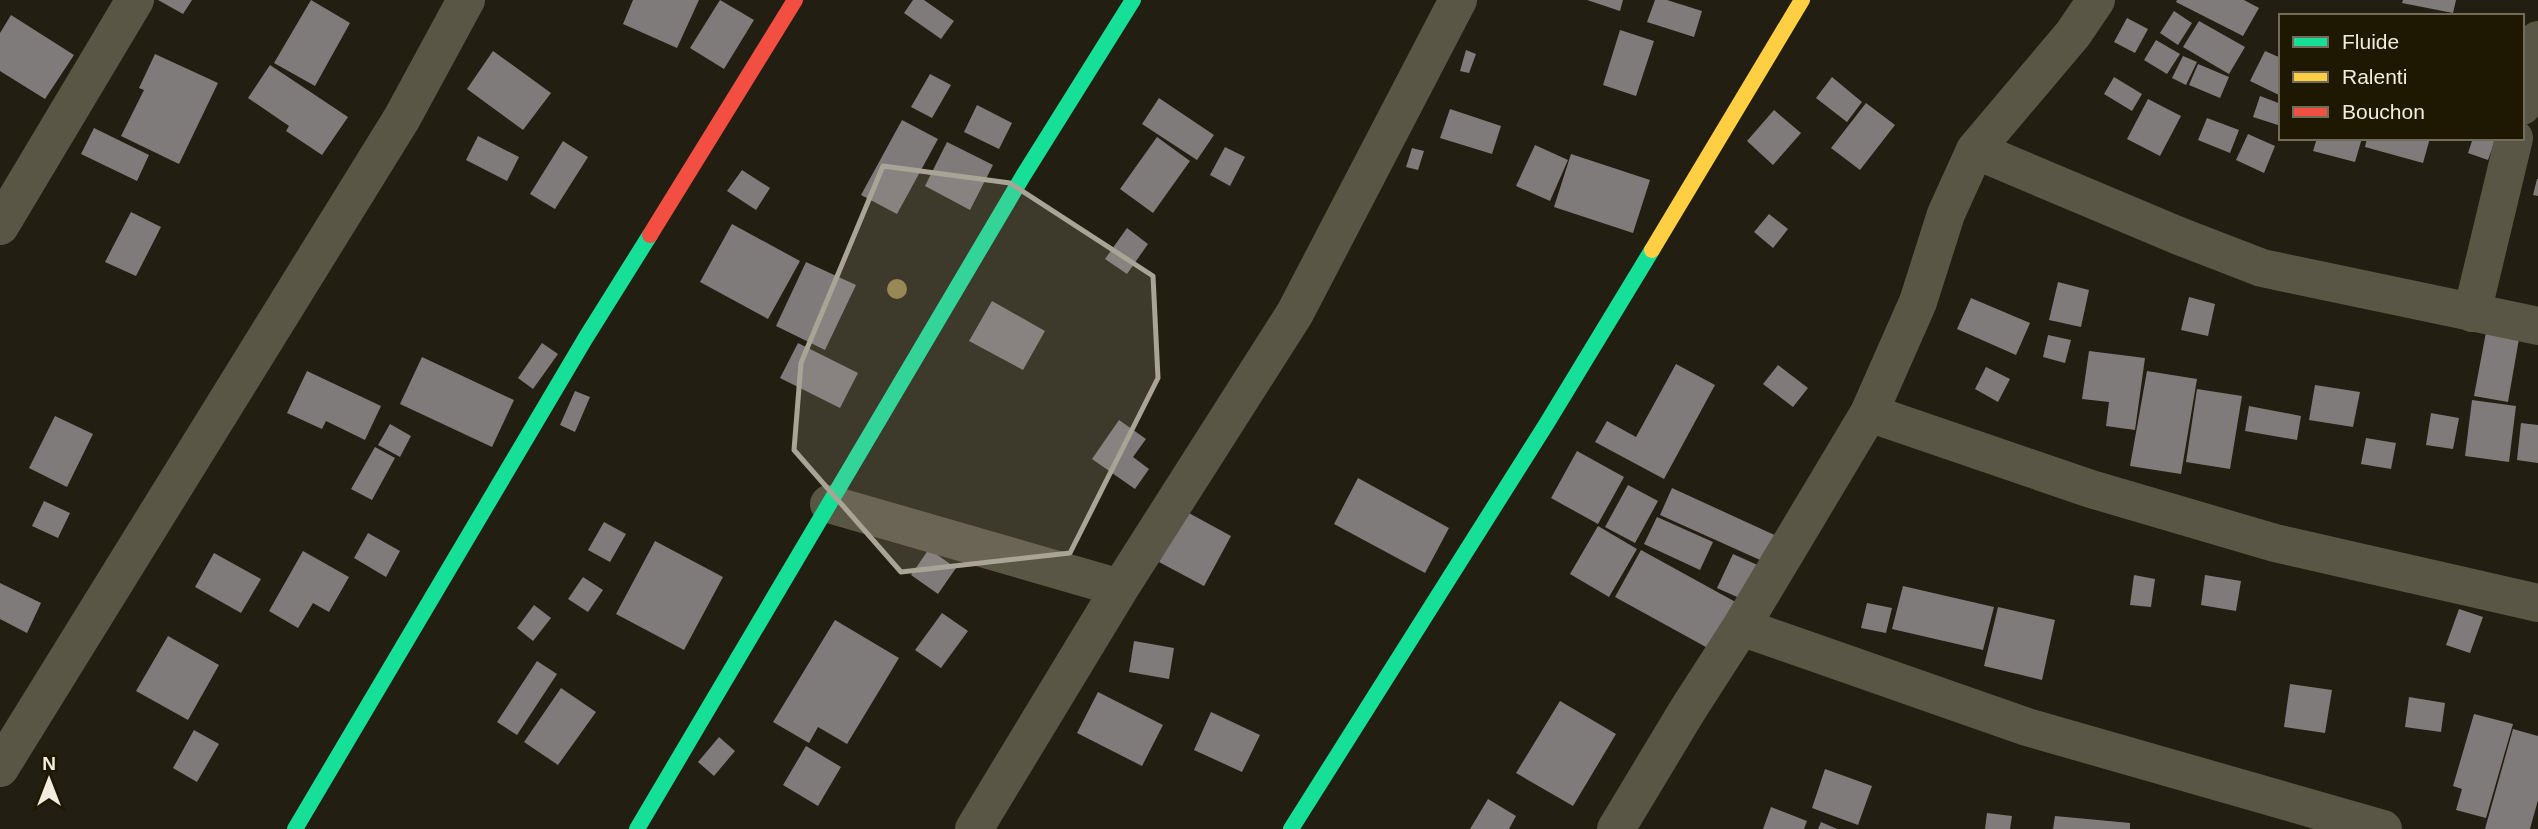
<svg xmlns="http://www.w3.org/2000/svg" width="2538" height="829" viewBox="0 0 2538 829" font-family="Arial,sans-serif">
<style>
.building{fill:#807b7b}
.lines{fill:none;stroke-linecap:round;stroke-linejoin:round}
.street{stroke:#5a5645;stroke-width:38}
.fast{stroke:#16e098;stroke-width:16}
.slow{stroke:#ffcf43;stroke-width:16}
.jam{stroke:#f24e42;stroke-width:16}
.tree{fill:#938145}
.marked{fill:#a8a496;fill-opacity:0.2;stroke:#a8a496;stroke-width:5;stroke-linejoin:round}
</style>
<rect width="100%" height="100%" fill="#221e11"/>
<path class="building" d="M158 0H192L183 14Z
M311 0 350 23 315 86 274 63Z
M633 0H699L677 48 623 24Z
M720 0 754 20 724 69 690 48Z
M913 0H924L954 21 941 39 904 13Z
M1587 0H1623L1620 11Z
M1655 0H1667L1702 11 1694 37 1647 22Z
M2177 0H2244L2259 8 2243 36 2176 2Z
M2403 0H2456L2453 13 2402 3Z
M2174 11 2192 23 2178 45 2160 33Z
M11 15 74 55 45 99 0 71V33Z
M2127 18 2148 29 2135 53 2114 42Z
M2199 21 2245 47 2229 74 2183 47Z
M1620 30 1654 41 1636 96 1603 85Z
M2156 40 2180 54 2167 74 2144 60Z
M1466 50 1476 54 1469 73 1460 71Z
M493 51 551 93 523 130 467 89Z
M2265 51 2281 58V96L2250 81Z
M155 54 218 83 179 164 121 136 144 90 139 88Z
M2183 56 2197 62 2186 85 2172 78Z
M2198 64 2229 77 2220 98 2189 85Z
M270 65 348 117 322 155 286 131 289 126 248 98Z
M930 74 951 85 932 118 911 107Z
M1832 77 1862 102 1847 122 1816 98Z
M2114 77 2142 94 2132 111 2104 94Z
M2260 96 2281 104V126L2253 117Z
M1159 98 1214 135 1197 160 1142 124Z
M2148 99 2181 116 2160 156 2127 139Z
M1866 103 1895 125 1860 170 1831 148Z
M977 105 1012 123 999 149 964 132Z
M1450 109 1501 126 1492 154 1440 138Z
M1774 110 1801 133 1773 165 1747 141Z
M2207 118 2239 130 2230 153 2198 140Z
M902 120 938 139 897 214 861 195Z
M94 128 149 155 137 181 81 154Z
M2248 134 2275 146 2264 173 2236 160Z
M478 136 519 157 507 181 466 160Z
M1157 137 1190 161 1153 213 1120 189Z
M2317 138H2362L2355 162 2313 151Z
M2367 138H2430L2423 163 2365 147Z
M2473 138H2496L2488 160 2468 153Z
M563 141 588 157 555 209 530 194Z
M947 142 993 165 970 210 925 186Z
M1535 145 1568 160 1550 201 1516 186Z
M1225 147 1245 157 1230 186 1210 175Z
M1412 148 1424 151 1418 170 1406 167Z
M1571 154 1650 180 1633 233 1554 207Z
M742 170 770 188 756 210 727 191Z
M2537 179H2538V196L2533 195Z
M131 212 161 227 136 276 105 262Z
M1769 214 1788 229 1773 248 1754 232Z
M732 224 800 261 768 319 700 282Z
M1127 228 1148 244 1127 274 1105 259Z
M806 262 856 285 825 350 776 326Z
M2058 282 2089 290 2081 327 2049 320Z
M2189 297 2215 304 2208 336 2181 330Z
M1971 298 2030 323 2016 355 1957 329Z
M992 301 1045 331 1023 370 969 341Z
M2487 327 2520 333 2508 402 2474 396Z
M2048 335 2071 340 2065 363 2043 357Z
M542 343 558 354 533 389 518 378Z
M798 343 858 373 840 408 780 378Z
M2089 351 2145 358 2135 430 2106 426 2109 402 2082 399Z
M422 357 514 400 492 447 400 404Z
M1676 364 1715 385 1664 479 1595 442 1607 421 1636 437Z
M1778 365 1808 388 1793 407 1763 384Z
M1986 367 2010 379 1998 402 1975 389Z
M307 371 381 406 365 440 326 421 322 429 287 413Z
M2147 371 2197 379 2181 474 2130 466Z
M2315 385 2360 392 2353 427 2309 420Z
M2197 389 2242 396 2230 469 2186 462Z
M575 391 590 397 575 432 560 425Z
M2472 400 2516 406 2509 462 2465 456Z
M2249 406 2301 416 2297 440 2245 431Z
M2431 413 2459 418 2453 449 2426 445Z
M55 416 93 434 67 487 29 468Z
M1119 420 1146 439 1133 457 1149 469 1135 489 1092 459Z
M2521 423 2538 425V463L2517 460Z
M390 424 411 436 400 457 378 445Z
M2366 438 2396 443 2391 469 2361 464Z
M375 447 395 458 372 500 351 489Z
M1577 451 1624 477 1598 524 1551 498Z
M1358 478 1449 528 1425 573 1334 524Z
M1628 485 1658 501 1635 543 1605 527Z
M1672 488 1781 538 1769 564 1660 515Z
M44 501 70 513 58 538 32 526Z
M1187 512 1231 536 1204 586 1159 562Z
M1657 517 1713 542 1700 570 1644 544Z
M604 522 626 534 610 562 588 550Z
M1598 526 1637 549 1609 597 1570 574Z
M368 533 400 551 386 577 354 558Z
M655 541 723 577 684 650 616 614Z
M929 549 956 568 938 594 911 575Z
M1641 550 1741 605 1715 652 1615 597Z
M303 551 349 577 329 612 313 603 298 628 269 611Z
M214 553 261 579 241 613 195 587Z
M1733 554 1762 567 1746 601 1717 588Z
M2134 575 2155 579 2151 607 2130 605Z
M2205 575 2241 581 2236 611 2201 605Z
M583 577 603 590 588 612 568 599Z
M0 583 41 603 27 633 0 619Z
M1903 586 1994 607 1983 650 1892 629Z
M1867 603 1892 608 1886 633 1861 628Z
M534 605 551 618 533 641 517 628Z
M1998 607 2055 620 2042 680 1984 666Z
M2459 609 2483 617 2470 653 2446 645Z
M942 613 968 631 941 668 915 650Z
M835 620 899 658 847 744 818 727 809 743 773 722Z
M168 636 219 665 188 720 136 691Z
M1134 641 1174 648 1169 679 1129 672Z
M537 661 557 674 517 735 497 722Z
M2290 684 2332 690 2325 733 2284 727Z
M561 688 596 712 558 765 524 742Z
M1098 692 1163 725 1142 766 1077 733Z
M2409 697 2445 703 2441 732 2405 727Z
M1560 701 1616 734 1573 806 1516 773Z
M1211 712 1260 735 1242 772 1194 750Z
M2474 714 2513 724 2486 818 2456 810 2462 789 2453 786Z
M2513 729 2538 736V800L2530 829H2485Z
M194 730 219 744 197 782 173 768Z
M719 737 735 751 714 776 698 762Z
M806 746 841 767 818 806 783 785Z
M1825 769 1872 786 1858 825 1812 808Z
M1488 799 1516 816 1509 829H1470Z
M1771 807 1807 821 1804 829H1763Z
M1987 813 2012 816 2010 829H1985Z
M2055 816 2130 823V829H2053Z
M1821 822 1837 829H1818Z"/>
<g class="lines">
<path class="street" d="M2522 106 2538 40
M1975 150 2179 236 2262 268 2538 326
M0 226 135 0
M2472 313 2514 138
M1869 413 2091 489 2275 543 2538 603
M829 504 1120 588
M1741 627 2027 727 2383 829
M0 768 402 118 466 0
M974 829 1120 588 1295 313 1458 0
M1616 829 1687 711 1741 627 1869 413 1918 302 1946 214 1975 150 2073 34 2096 0"/>
<path class="fast" d="M295 829 585 339 650 235
M637 829 1023 176 1133 0
M1291 829 1547 423 1652 250"/>
<path class="slow" d="M1652 250 1802 0"/>
<path class="jam" d="M650 235 795 0"/>
</g>
<circle class="tree" cx="897" cy="289" r="10"/>
<path class="marked" d="M883 166 1010 183 1153 276 1158 378 1070 553 901 572 794 450 801 363Z"/>
<rect x="2279" y="14" width="245" height="126" fill="#1e1803" stroke="#726d5b" stroke-width="2"/>
<rect x="2293" y="37" width="35" height="10" fill="#16e098" stroke="#726d5b" stroke-width="2"/>
<text x="2342" y="49" font-size="21" fill="#f0ecde">Fluide</text>
<rect x="2293" y="72" width="35" height="10" fill="#ffcf43" stroke="#726d5b" stroke-width="2"/>
<text x="2342" y="84" font-size="21" fill="#f0ecde">Ralenti</text>
<rect x="2293" y="107" width="35" height="10" fill="#f24e42" stroke="#726d5b" stroke-width="2"/>
<text x="2342" y="119" font-size="21" fill="#f0ecde">Bouchon</text>
<g transform="translate(49 780)" stroke="#1e1803" stroke-width="5" paint-order="stroke">
<path d="M0-5L12 26L0 18L-12 26Z" fill="#f0ecde"/>
<text y="-10" font-size="19" font-weight="bold" text-anchor="middle" fill="#f0ecde">N</text>
</g>
</svg>
